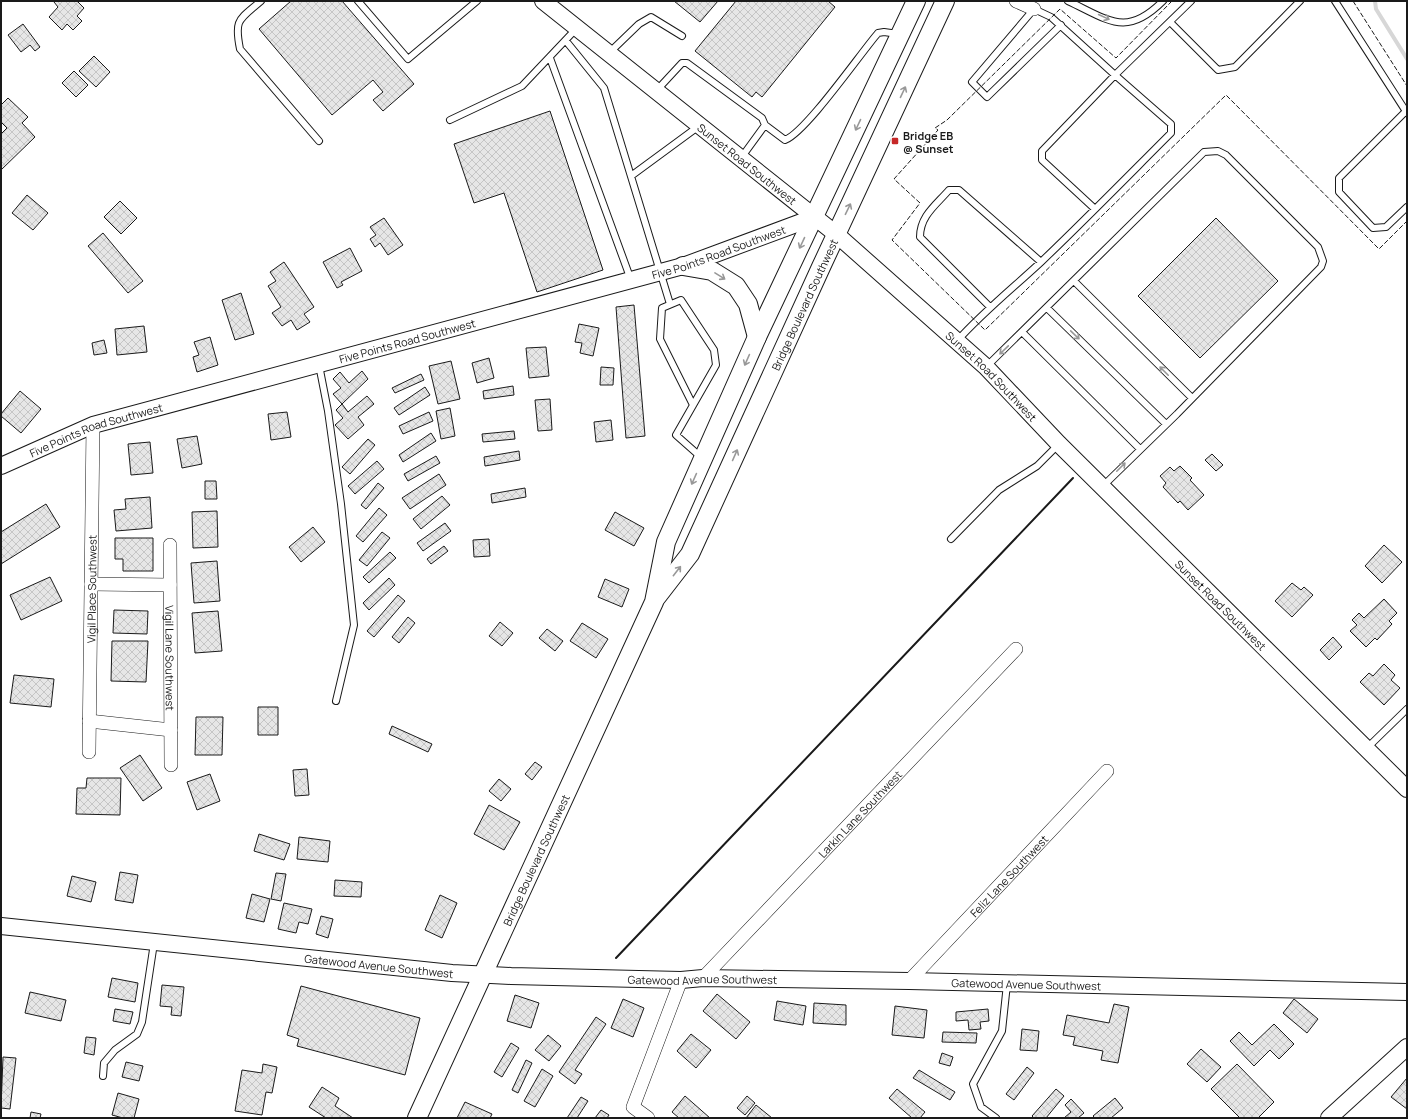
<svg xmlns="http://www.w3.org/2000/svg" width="1408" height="1119" viewBox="0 0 1408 1119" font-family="Manrope,sans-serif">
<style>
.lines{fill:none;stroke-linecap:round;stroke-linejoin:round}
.stream{stroke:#d7d7d7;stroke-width:4}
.building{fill:url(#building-cross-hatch);stroke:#1a1a1a}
.service-casing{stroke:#1a1a1a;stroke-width:8}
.minor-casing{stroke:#1a1a1a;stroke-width:14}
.tertiary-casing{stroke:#1a1a1a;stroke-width:18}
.secondary-casing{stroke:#1a1a1a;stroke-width:20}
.service{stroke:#fff;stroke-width:6}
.minor{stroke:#fff;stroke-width:13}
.tertiary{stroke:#fff;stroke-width:16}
.secondary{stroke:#fff;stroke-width:18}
.fence{stroke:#1a1a1a;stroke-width:1;stroke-dasharray:5 2;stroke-linecap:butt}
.wall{stroke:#1a1a1a;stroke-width:2}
.oneway{stroke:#989898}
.poi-dot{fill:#c62828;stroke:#fff;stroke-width:1.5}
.labels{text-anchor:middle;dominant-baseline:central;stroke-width:3;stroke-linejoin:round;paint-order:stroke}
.poi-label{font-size:11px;font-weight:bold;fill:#1a1a1a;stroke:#fff;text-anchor:start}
.street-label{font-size:11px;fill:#1a1a1a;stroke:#fff}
</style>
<defs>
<pattern id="building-cross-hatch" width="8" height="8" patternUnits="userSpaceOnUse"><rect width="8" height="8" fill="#e6e6e6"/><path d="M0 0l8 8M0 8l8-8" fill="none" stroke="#c5c5c5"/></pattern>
</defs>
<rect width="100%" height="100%" fill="#fff"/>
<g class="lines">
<path class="stream" d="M1375 1 1376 9 1407 59"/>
</g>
<path class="building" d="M55 1H77L84 8 77 16 82 21 73 30 67 24 62 30 49 17 58 7 54 2Z
M291 1H342L414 84 383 111 373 100 383 92 373 80 332 115 259 29Z
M674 1H718L700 22Z
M736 1H828L835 7 762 97 756 92 752 97 695 51Z
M23 24 40 47 35 51 30 45 21 52 8 35Z
M94 56 110 72 96 87 79 71Z
M74 71 88 85 76 97 62 83Z
M8 98 28 117 22 123 35 137 1 170V134L7 128 1 122V105Z
M550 111 603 270 537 292 504 193 474 203 454 144Z
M27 195 48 213 33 230 12 213Z
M120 201 137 218 121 234 104 217Z
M384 218 403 245 388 255 380 243 375 247 370 239 376 235 370 227Z
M1216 218 1278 281 1200 358 1138 296Z
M103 233 143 281 128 293 88 246Z
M350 248 362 271 341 282 343 285 337 288 323 262Z
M284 262 314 307 304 314 310 322 297 330 291 320 282 326 272 313 281 307 268 286 276 281 270 272Z
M241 293 254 334 235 340 222 300Z
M634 305 645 436 626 438 616 307Z
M579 324 599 328 593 356 580 353 582 343 575 342Z
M144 326 147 352 117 355 115 329Z
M210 337 218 365 197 372 193 357 199 355 194 342Z
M104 340 107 353 94 355 92 343Z
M546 347 549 376 529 378 526 348Z
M489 358 494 378 477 383 472 363Z
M451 361 460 399 438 404 429 366Z
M601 367 614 368 613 385H600Z
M362 371 368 379 342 404 333 394 341 388 333 379 340 372 349 383Z
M421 374 424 380 395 393 392 388Z
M513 386 514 395 484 399 483 391Z
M425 387 430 395 399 415 394 408Z
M20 391 41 409 21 433 1 416V414Z
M367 396 374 404 358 417 364 425 348 439 335 425 343 418 336 410 342 404 348 412Z
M550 399 552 430 538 431 535 400Z
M450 408 455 436 441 439 436 411Z
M287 412 291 437 271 440 268 414Z
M429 412 433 421 403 434 399 426Z
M611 420 613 440 596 442 594 422Z
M514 431 515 439 483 442 482 434Z
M431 433 436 441 403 462 399 455Z
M197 436 202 464 182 468 177 439Z
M368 439 375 445 350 474 342 467Z
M150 442 153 473 131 475 128 444Z
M519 451 520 460 485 466 484 457Z
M1212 454 1223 465 1216 471 1205 460Z
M436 456 440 463 408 481 404 474Z
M377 461 384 469 355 494 348 486Z
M1180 466 1192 478 1190 480 1204 495 1188 510 1180 501 1178 503 1163 487 1166 483 1160 476 1170 467 1174 471Z
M439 474 446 485 410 509 402 498Z
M205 481H216L217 499H205Z
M378 483 384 488 366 509 361 505Z
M525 488 526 497 492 503 491 494Z
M442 496 450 505 421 529 413 519Z
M150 497 152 528 116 531 114 510 126 509 125 499Z
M46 504 60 527 1 564V532Z
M379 508 387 515 363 542 356 536Z
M217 511 218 547 193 548 192 512Z
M615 512 644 528 634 546 605 530Z
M445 523 451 531 423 551 417 543Z
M313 527 325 542 301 562 289 547Z
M382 532 390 538 367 566 359 560Z
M115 538H153V571H123V559H115Z
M489 539 490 556 474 557 473 540Z
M1384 545 1402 562 1382 583 1365 566Z
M444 546 448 551 431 564 427 559Z
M390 552 396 558 369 583 363 577Z
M217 561 220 601 194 603 191 563Z
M50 577 62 601 21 620 10 595Z
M389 578 395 585 369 610 363 603Z
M605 579 629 589 622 607 598 597Z
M1292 583 1301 590 1304 587 1313 595 1292 617 1275 601Z
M398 595 405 601 374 637 367 631Z
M1384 599 1397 613 1389 621 1392 624 1377 640 1375 638 1366 647 1350 631 1357 625 1352 620 1359 613 1364 618Z
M114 610 148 611 147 634 113 633Z
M218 611 222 651 195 653 192 613Z
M408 617 415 623 399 643 392 637Z
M500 622 513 633 502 646 489 636Z
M582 623 608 639 596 658 570 641Z
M547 629 563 641 555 651 539 638Z
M1333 637 1342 647 1329 660 1320 650Z
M112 641H148L146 682 111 681Z
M1384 664 1395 675 1391 680 1400 688 1384 705 1360 682 1369 673 1373 676Z
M14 675 54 679 51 707 10 703Z
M258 707H278V735H258Z
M196 717H223L222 755H195Z
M392 726 432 744 428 752 389 734Z
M140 755 162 788 143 801 120 768Z
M535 762 542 767 532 780 525 774Z
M307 769 309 795 295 796 293 770Z
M210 774 220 801 197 810 187 782Z
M87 778H121L120 815 76 814 77 788H86Z
M499 779 511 789 501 801 489 791Z
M489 805 520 822 504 850 474 834Z
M259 834 290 844 284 860 254 851Z
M299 837 330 841 328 862 297 859Z
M120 872 138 875 133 903 115 900Z
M276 873 286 874 281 901 271 899Z
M72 876 96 882 91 902 67 896Z
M335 880 362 882 361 897 334 896Z
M252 894 270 899 264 922 246 918Z
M440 895 457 903 442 938 425 930Z
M284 903 312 909 308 924 299 922 296 933 278 929Z
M321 916 333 919 328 938 316 934Z
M112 978 138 983 135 1002 108 997Z
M162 985 184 987 181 1016 171 1015 172 1007 160 1006Z
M301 986 420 1018 405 1075 297 1046 299 1039 287 1035Z
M30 992 66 1000 61 1021 25 1013Z
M717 994 750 1022 736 1039 703 1011Z
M515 995 539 1003 531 1028 507 1021Z
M623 999 644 1008 633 1037 611 1028Z
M1294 999 1318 1019 1307 1033 1283 1013Z
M777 1001 806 1006 803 1025 774 1020Z
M814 1003 846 1005V1025L813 1023Z
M1114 1004 1129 1007 1118 1063 1101 1060 1103 1051 1073 1045 1075 1037 1063 1035 1067 1015 1109 1023Z
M895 1006 927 1010 924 1038 892 1035Z
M115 1009 133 1012 130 1024 113 1021Z
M988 1009 989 1021 980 1022 981 1029 969 1030 968 1020 956 1021V1012Z
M596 1017 606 1024 575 1070 582 1074 575 1084 559 1072Z
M1274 1024 1294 1044 1279 1059 1270 1050 1254 1066 1230 1041 1239 1032 1252 1045Z
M1022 1029 1039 1031 1037 1051 1020 1050Z
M943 1032 977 1033 976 1043 942 1042Z
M691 1034 711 1050 696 1068 677 1051Z
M548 1035 561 1046 549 1061 535 1050Z
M86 1037 96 1038 94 1055 84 1053Z
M511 1043 519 1048 502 1077 494 1072Z
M1201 1049 1221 1067 1207 1082 1187 1064Z
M942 1053 953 1057 950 1066 939 1063Z
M3 1057 16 1058 10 1109 1 1108Z
M526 1060 532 1063 518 1093 512 1090Z
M126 1062 143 1066 139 1081 122 1077Z
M263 1064 277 1067 272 1093 266 1092 262 1115 235 1111 242 1070 262 1073Z
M1237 1064 1274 1102 1258 1118H1240L1211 1089Z
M1027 1067 1034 1073 1014 1100 1006 1094Z
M542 1069 553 1076 535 1107 524 1101Z
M919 1070 955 1092 950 1100 913 1078Z
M1407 1078V1109L1391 1097Z
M322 1087 339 1098 335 1106 353 1118H326L309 1107Z
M897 1089 925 1112 920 1118H912L889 1098Z
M1056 1089 1064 1096 1046 1118H1034L1032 1116Z
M118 1093 139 1099 134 1118H123L112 1115Z
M685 1096 710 1118H679L672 1112Z
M747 1096 755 1103 745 1115 737 1108Z
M581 1097 588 1101 577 1118H567Z
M1115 1098 1123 1108 1111 1118H1095L1093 1116Z
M1071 1099 1084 1113 1078 1118H1064L1071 1112 1065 1105Z
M465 1102 492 1114 490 1118H457Z
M756 1105 772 1118H746Z
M601 1110 609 1115 607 1118H595Z
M31 1112 41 1114 40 1118H30Z"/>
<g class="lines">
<defs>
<path id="service" d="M261 1C239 20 234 19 240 49L319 141
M358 1 408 59 477 1
M1068 1C1109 20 1126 38 1163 1
M1335 1 1407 113
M1170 22 1218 70 1235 67 1300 1
M1061 25 987 97 972 82 1034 9 1051 17 1115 75 1191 1
M566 41 604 88 670 304
M610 52 639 24 651 17 682 36
M550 58 631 280
M657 90 682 63H687L762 118 765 125 741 158
M1406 111 1339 178V192L1373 228 1386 227 1407 207
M450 120 522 86 576 29
M765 125 785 140C806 132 860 54 878 33L884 32 898 34
M631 176 699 126
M1074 281 1192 398
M990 307 920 237C920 216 936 205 949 190H959L1041 262
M1047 308 1166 424
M1022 332 1140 449
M957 341C983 312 1013 288 1041 262 1085 220 1128 176 1171 133V124L1115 75 1042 151V160L1095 209
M319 365 328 411 341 504 354 625 336 701
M987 366 1204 152 1218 151 1226 155 1318 247 1323 261 1321 267 1177 414 1103 486
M693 405 660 339 662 308 681 300 714 350 716 365 676 435 702 458
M951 539 999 490 1037 466 1058 445
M1367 748 1407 709
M103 1076 104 1063 115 1050 137 1034 142 1022 154 943
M996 1118 981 1107 973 1084 1002 1031 1007 984"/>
<g id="minor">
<path d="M1016 1 1034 9"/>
<path id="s1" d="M170 545 171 765"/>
<path d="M91 584 170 585"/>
<path d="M89 721 171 730"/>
<path id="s2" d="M89 752 93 425"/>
<path id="s3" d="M703 978 1016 649"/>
<path id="s4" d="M909 981 1107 771"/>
<path d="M648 1118 633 1107 681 980"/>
</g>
<g id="tertiary">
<path id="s5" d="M543 1 836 234 986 367 1059 444 1407 789"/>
<path id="s6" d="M1 466 93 425 683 266 815 217"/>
<path id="s7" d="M1 926 452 973 511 976 681 980 703 978 909 981 1407 992"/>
<path d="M1329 1118 1407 1047"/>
</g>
<g id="secondary">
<path d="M683 266 712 271 736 286 748 304 757 337"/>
<path id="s8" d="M656 598 690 554 821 267 945 1"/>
<path id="s9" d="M417 1118 654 602 666 542 757 337 916 1"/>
</g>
</defs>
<use href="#service" class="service-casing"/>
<use href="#minor" class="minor-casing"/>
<use href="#tertiary" class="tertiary-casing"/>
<use href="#secondary" class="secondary-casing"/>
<use href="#service" class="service"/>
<use href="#minor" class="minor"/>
<use href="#tertiary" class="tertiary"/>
<use href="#secondary" class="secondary"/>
<path class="fence" d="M1172 1 1116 58 1060 9 947 120 935 128 938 130 894 179 920 203 892 240 985 330 1226 95 1379 249 1407 221
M1353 1 1407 86"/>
<path class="wall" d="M616 958 1073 478"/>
</g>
<defs><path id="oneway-shaft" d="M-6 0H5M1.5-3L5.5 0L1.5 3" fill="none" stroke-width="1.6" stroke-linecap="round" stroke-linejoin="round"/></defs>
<g class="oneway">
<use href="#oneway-shaft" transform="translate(1104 17) rotate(25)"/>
<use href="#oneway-shaft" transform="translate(903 92) rotate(-65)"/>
<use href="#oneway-shaft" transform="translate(858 125) rotate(115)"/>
<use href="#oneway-shaft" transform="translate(848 209) rotate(-64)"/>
<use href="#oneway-shaft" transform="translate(802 243) rotate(115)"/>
<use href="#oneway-shaft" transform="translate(720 276) rotate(32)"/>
<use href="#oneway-shaft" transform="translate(1075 335) rotate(44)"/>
<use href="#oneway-shaft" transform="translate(1004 350) rotate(136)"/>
<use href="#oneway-shaft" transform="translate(747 360) rotate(114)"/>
<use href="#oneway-shaft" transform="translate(1164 371) rotate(-135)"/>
<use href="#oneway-shaft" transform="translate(735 455) rotate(-66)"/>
<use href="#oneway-shaft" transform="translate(1121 467) rotate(-45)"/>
<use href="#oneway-shaft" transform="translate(694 479) rotate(114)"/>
<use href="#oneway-shaft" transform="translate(677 571) rotate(-52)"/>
</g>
<rect class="poi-dot" x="891" y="137" width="8" height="8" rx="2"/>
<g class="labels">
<g class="poi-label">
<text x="903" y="135">Bridge EB<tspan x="903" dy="13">@ Sunset</tspan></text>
</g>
<g class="street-label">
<text stroke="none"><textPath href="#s5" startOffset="261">Sunset Road Southwest</textPath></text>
<text stroke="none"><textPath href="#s6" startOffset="750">Five Points Road Southwest</textPath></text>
<text stroke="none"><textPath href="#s8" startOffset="330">Bridge Boulevard Southwest</textPath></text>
<text stroke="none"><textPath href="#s6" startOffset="426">Five Points Road Southwest</textPath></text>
<text stroke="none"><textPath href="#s5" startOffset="585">Sunset Road Southwest</textPath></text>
<text stroke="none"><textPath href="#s6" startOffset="102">Five Points Road Southwest</textPath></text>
<text stroke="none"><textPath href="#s2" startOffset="163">Vigil Place Southwest</textPath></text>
<text stroke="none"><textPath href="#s5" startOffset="909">Sunset Road Southwest</textPath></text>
<text stroke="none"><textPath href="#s1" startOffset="113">Vigil Lane Southwest</textPath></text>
<text stroke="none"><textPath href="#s3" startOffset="227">Larkin Lane Southwest</textPath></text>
<text stroke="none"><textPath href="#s9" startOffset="284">Bridge Boulevard Southwest</textPath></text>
<text stroke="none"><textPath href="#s4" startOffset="145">Feliz Lane Southwest</textPath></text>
<text stroke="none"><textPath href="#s7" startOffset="380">Gatewood Avenue Southwest</textPath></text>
<text stroke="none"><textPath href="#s7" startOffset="704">Gatewood Avenue Southwest</textPath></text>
<text stroke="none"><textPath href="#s7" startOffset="1028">Gatewood Avenue Southwest</textPath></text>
</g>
</g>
<rect width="1408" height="1119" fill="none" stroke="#1a1a1a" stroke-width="4"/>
</svg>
